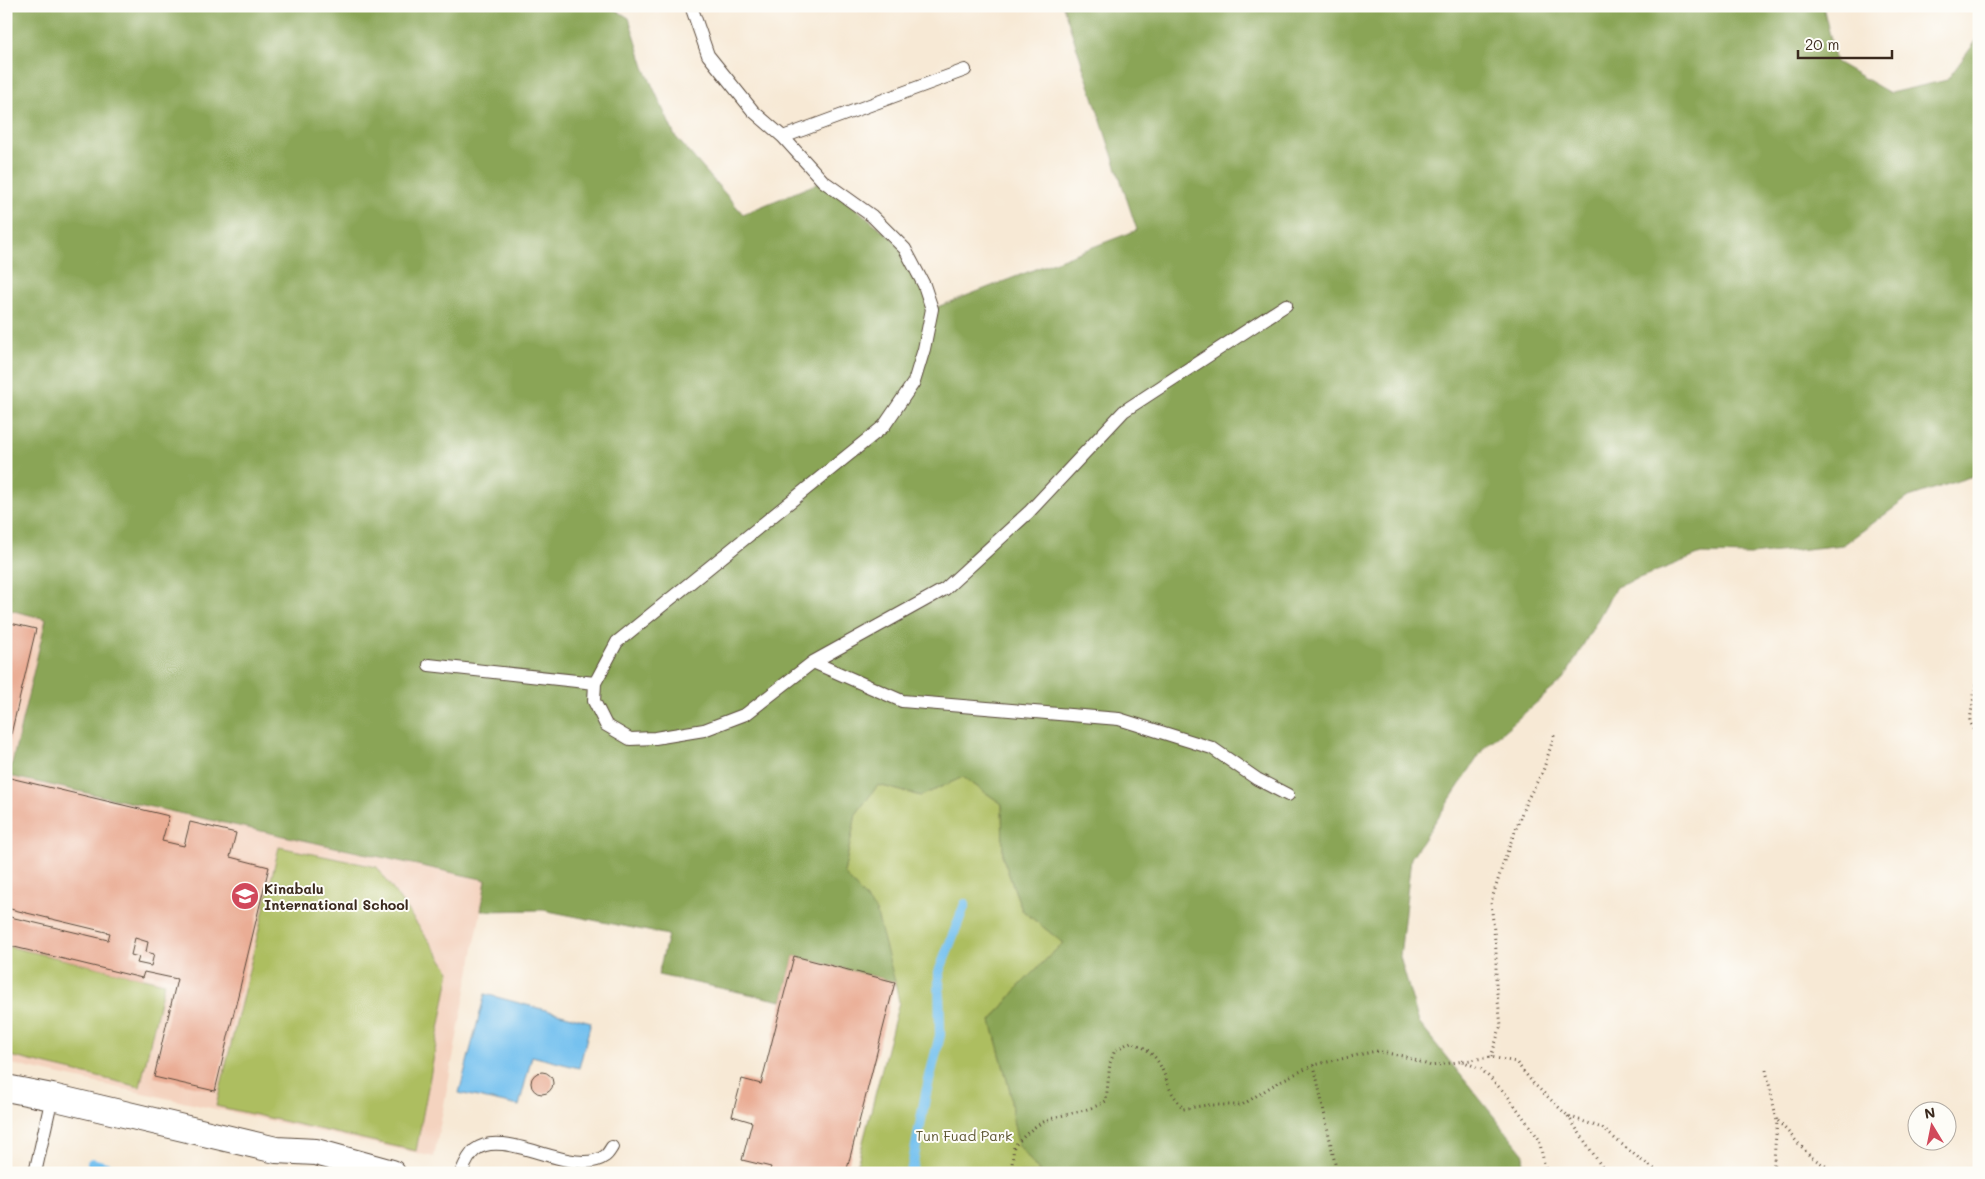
<svg xmlns="http://www.w3.org/2000/svg" width="1985" height="1179" viewBox="0 0 1985 1179" font-family="Mali,sans-serif">
<style>
.built{fill:#f4d3bf}
.green{fill:#adbe61;stroke:#747440}
.forest{fill:#8aa557;stroke:#62683a}
.water{fill:#75c1ef;stroke:#587686}
.lines{fill:none;stroke-linecap:round;stroke-linejoin:round}
.stream{stroke:#75c1ef;stroke-width:10}
.building{fill:#eaad95;fill-rule:evenodd}
.service-casing{stroke:#574739;stroke-width:14}
.minor-casing{stroke:#574739;stroke-width:28}
.path{stroke:#574739;stroke-width:3;stroke-dasharray:1 4;stroke-linecap:butt}
.service{stroke:#fff;stroke-width:12}
.minor{stroke:#fff;stroke-width:26}
.labels{text-anchor:middle;dominant-baseline:central;stroke-width:4;stroke-linejoin:round;paint-order:stroke}
.poi-label{font-size:14px;font-weight:bold;fill:#3b2a1e;stroke:#fdfcf7;text-anchor:start}
.park-label{font-size:14px;fill:#5d5632;stroke:#fdfcf7}
</style>
<rect width="100%" height="100%" fill="#fdfcf7"/>
<filter id="ink" filterUnits="userSpaceOnUse"><feTurbulence type="fractalNoise" baseFrequency=".02" numOctaves="2"/><feDisplacementMap in="SourceGraphic" scale="10" xChannelSelector="R" yChannelSelector="G"/><feConvolveMatrix kernelMatrix="1 2 1 2 8 2 1 2 1" color-interpolation-filters="sRGB"/></filter>
<filter id="wash" filterUnits="userSpaceOnUse"><feTurbulence type="fractalNoise" baseFrequency=".0096" numOctaves="4" result="noise"/><feDisplacementMap in="SourceGraphic" scale="20" xChannelSelector="R" yChannelSelector="G"/><feGaussianBlur stdDeviation="1.12" result="paint"/><feColorMatrix in="noise" values="0 0 0 0 0 0 0 0 0 0 0 0 0 0 0 0 0 1.4 0 .05"/><feComposite in="paint" operator="in"/></filter>
<g filter="url(#wash)">
<rect width="100%" height="100%" fill="#f7e9d5"/>
<path class="built" d="M6 609 46 618 9 776 487 880 434 1157 6 1063Z"/>
<path class="green" d="M963 777 1002 804 1003 858 1022 910 1063 943 1021 984 991 1021 1010 1091 1013 1120 1018 1144 1040 1173H855L899 1002 895 982 844 873 856 814 878 785 921 796Z
M279 847 377 867 450 971 416 1151 216 1106Z
M6 946 164 983 140 1087 6 1055Z"/>
<path class="forest" d="M6 6H609L629 18 644 67 675 136 743 214 823 181 905 249 932 309 1137 230 1063 6H1823L1836 62 1890 93 1947 80 1979 37V474L1909 497 1843 545 1751 555 1701 554 1616 587 1564 679 1484 748 1411 858 1400 957 1419 1023 1524 1154 1521 1173H1040L1018 1144 1013 1120 1010 1091 991 1021 1021 984 1063 943 1022 910 1003 858 1002 804 963 777 921 796 878 785 856 814 844 873 876 911 895 982 794 956 782 1001 658 975 668 935 543 910 481 911 486 880 9 776 46 619 6 609Z"/>
<path class="water" d="M485 994 591 1022 579 1068 532 1056 519 1106 459 1093Z"/>
<g class="lines">
<path class="stream" d="M92 1163 128 1173
M911 1173 926 1093 940 1035 939 972 965 904"/>
</g>
<g id="blocks">
<path class="building" d="M6 622 36 629 7 751H6Z
M6 777 169 816 162 841 184 846 190 822 236 833 230 857 269 867 215 1091 154 1077 177 979 144 972 142 978 6 945V916L108 940 110 933 6 908ZM135 938 148 942 146 952 154 954 151 966 137 963 139 957 131 955Z
M794 956 895 982 846 1173H769L771 1167 742 1160 752 1122 732 1116 742 1079 761 1084Z
M531 1083a11 11 0 1 1 22 0a11 11 0 1 1-22 0Z"/>
</g>
</g>
<g filter="url(#ink)">
<use href="#blocks" fill-opacity="0" stroke="#574739" stroke-width="1"/>
<g class="lines">
<defs>
<path id="service" d="M691 6 708 55 753 111 783 137 823 181 872 216 905 249 924 285 932 309 924 349 914 382 884 426 617 642 595 683 594 701 606 725 630 739 655 738 704 730 746 714 813 662 945 589 1029 512 1124 411 1286 305
M783 137 965 70
M813 662 902 701 1119 719 1212 748 1257 779 1288 795
M429 665 595 683
M35 1173 52 1097
M461 1173C464 1166 470 1154 475 1150 504 1126 574 1179 605 1156 608 1154 610 1150 612 1147"/>
<path id="minor" d="M6 1088 52 1097 276 1150 316 1152 392 1173"/>
</defs>
<use href="#service" class="service-casing"/>
<use href="#minor" class="minor-casing"/>
<path class="path" d="M1979 665 1970 720 1979 746
M1491 1057 1501 1025 1496 985V950L1491 902 1505 858 1526 802 1543 771 1555 733
M1462 1061 1481 1069 1507 1095 1539 1139 1546 1173
M1314 1065 1337 1173
M1766 1070 1777 1121 1773 1173
M1568 1116 1606 1173
M1778 1121 1810 1156 1836 1173
M1011 1173 1014 1146C1022 1139 1029 1130 1038 1125 1059 1112 1085 1114 1106 1101L1110 1063 1115 1050 1131 1042C1158 1052 1160 1064 1170 1089 1173 1096 1179 1102 1183 1109L1207 1105H1242L1280 1081 1314 1065 1376 1051 1403 1056 1431 1066 1491 1057 1516 1062 1533 1083 1568 1116 1602 1128 1641 1160 1660 1173"/>
<use href="#service" class="service"/>
<use href="#minor" class="minor"/>
</g>
</g>
<defs>
<symbol id="school-disc" viewBox="-11 -11 22 22"><circle r="9.5" fill="#d1495b" stroke="#fdfcf7"/><path d="M0-5L7-2L0 1L-7-2ZM-4 1L0 2.5L4 1V4Q0 6-4 4Z" fill="#fff"/></symbol>
</defs>
<g fill-rule="evenodd">
<use href="#school-disc" x="229" y="880" width="32" height="32"/>
</g>
<g class="labels">
<g class="poi-label">
<text x="264" y="888">Kinabalu<tspan x="264" dy="16">International School</tspan></text>
</g>
<g class="park-label">
<text x="964" y="1135">Tun Fuad Park</text>
</g>
</g>
<rect width="1985" height="1179" fill="none" stroke="#fdfcf7" stroke-width="25"/>
<g transform="translate(1932 1126) rotate(350)"><circle r="24" fill="#fdfcf7" stroke="#afa8a0"/>
<path d="M0-4L9 19L0 12L-9 19Z" fill="#d1495b"/>
<text y="-8" font-size="14" font-weight="bold" text-anchor="middle" fill="#3b2a1e">N</text>
</g>
<path d="M1798 50v8h94v-8" fill="none" stroke="#3b2a1e" stroke-width="2.5"/>
<text x="1805" y="50" font-size="15" fill="#3b2a1e" stroke="#fdfcf7" stroke-width="4" paint-order="stroke">20 m</text>
</svg>
